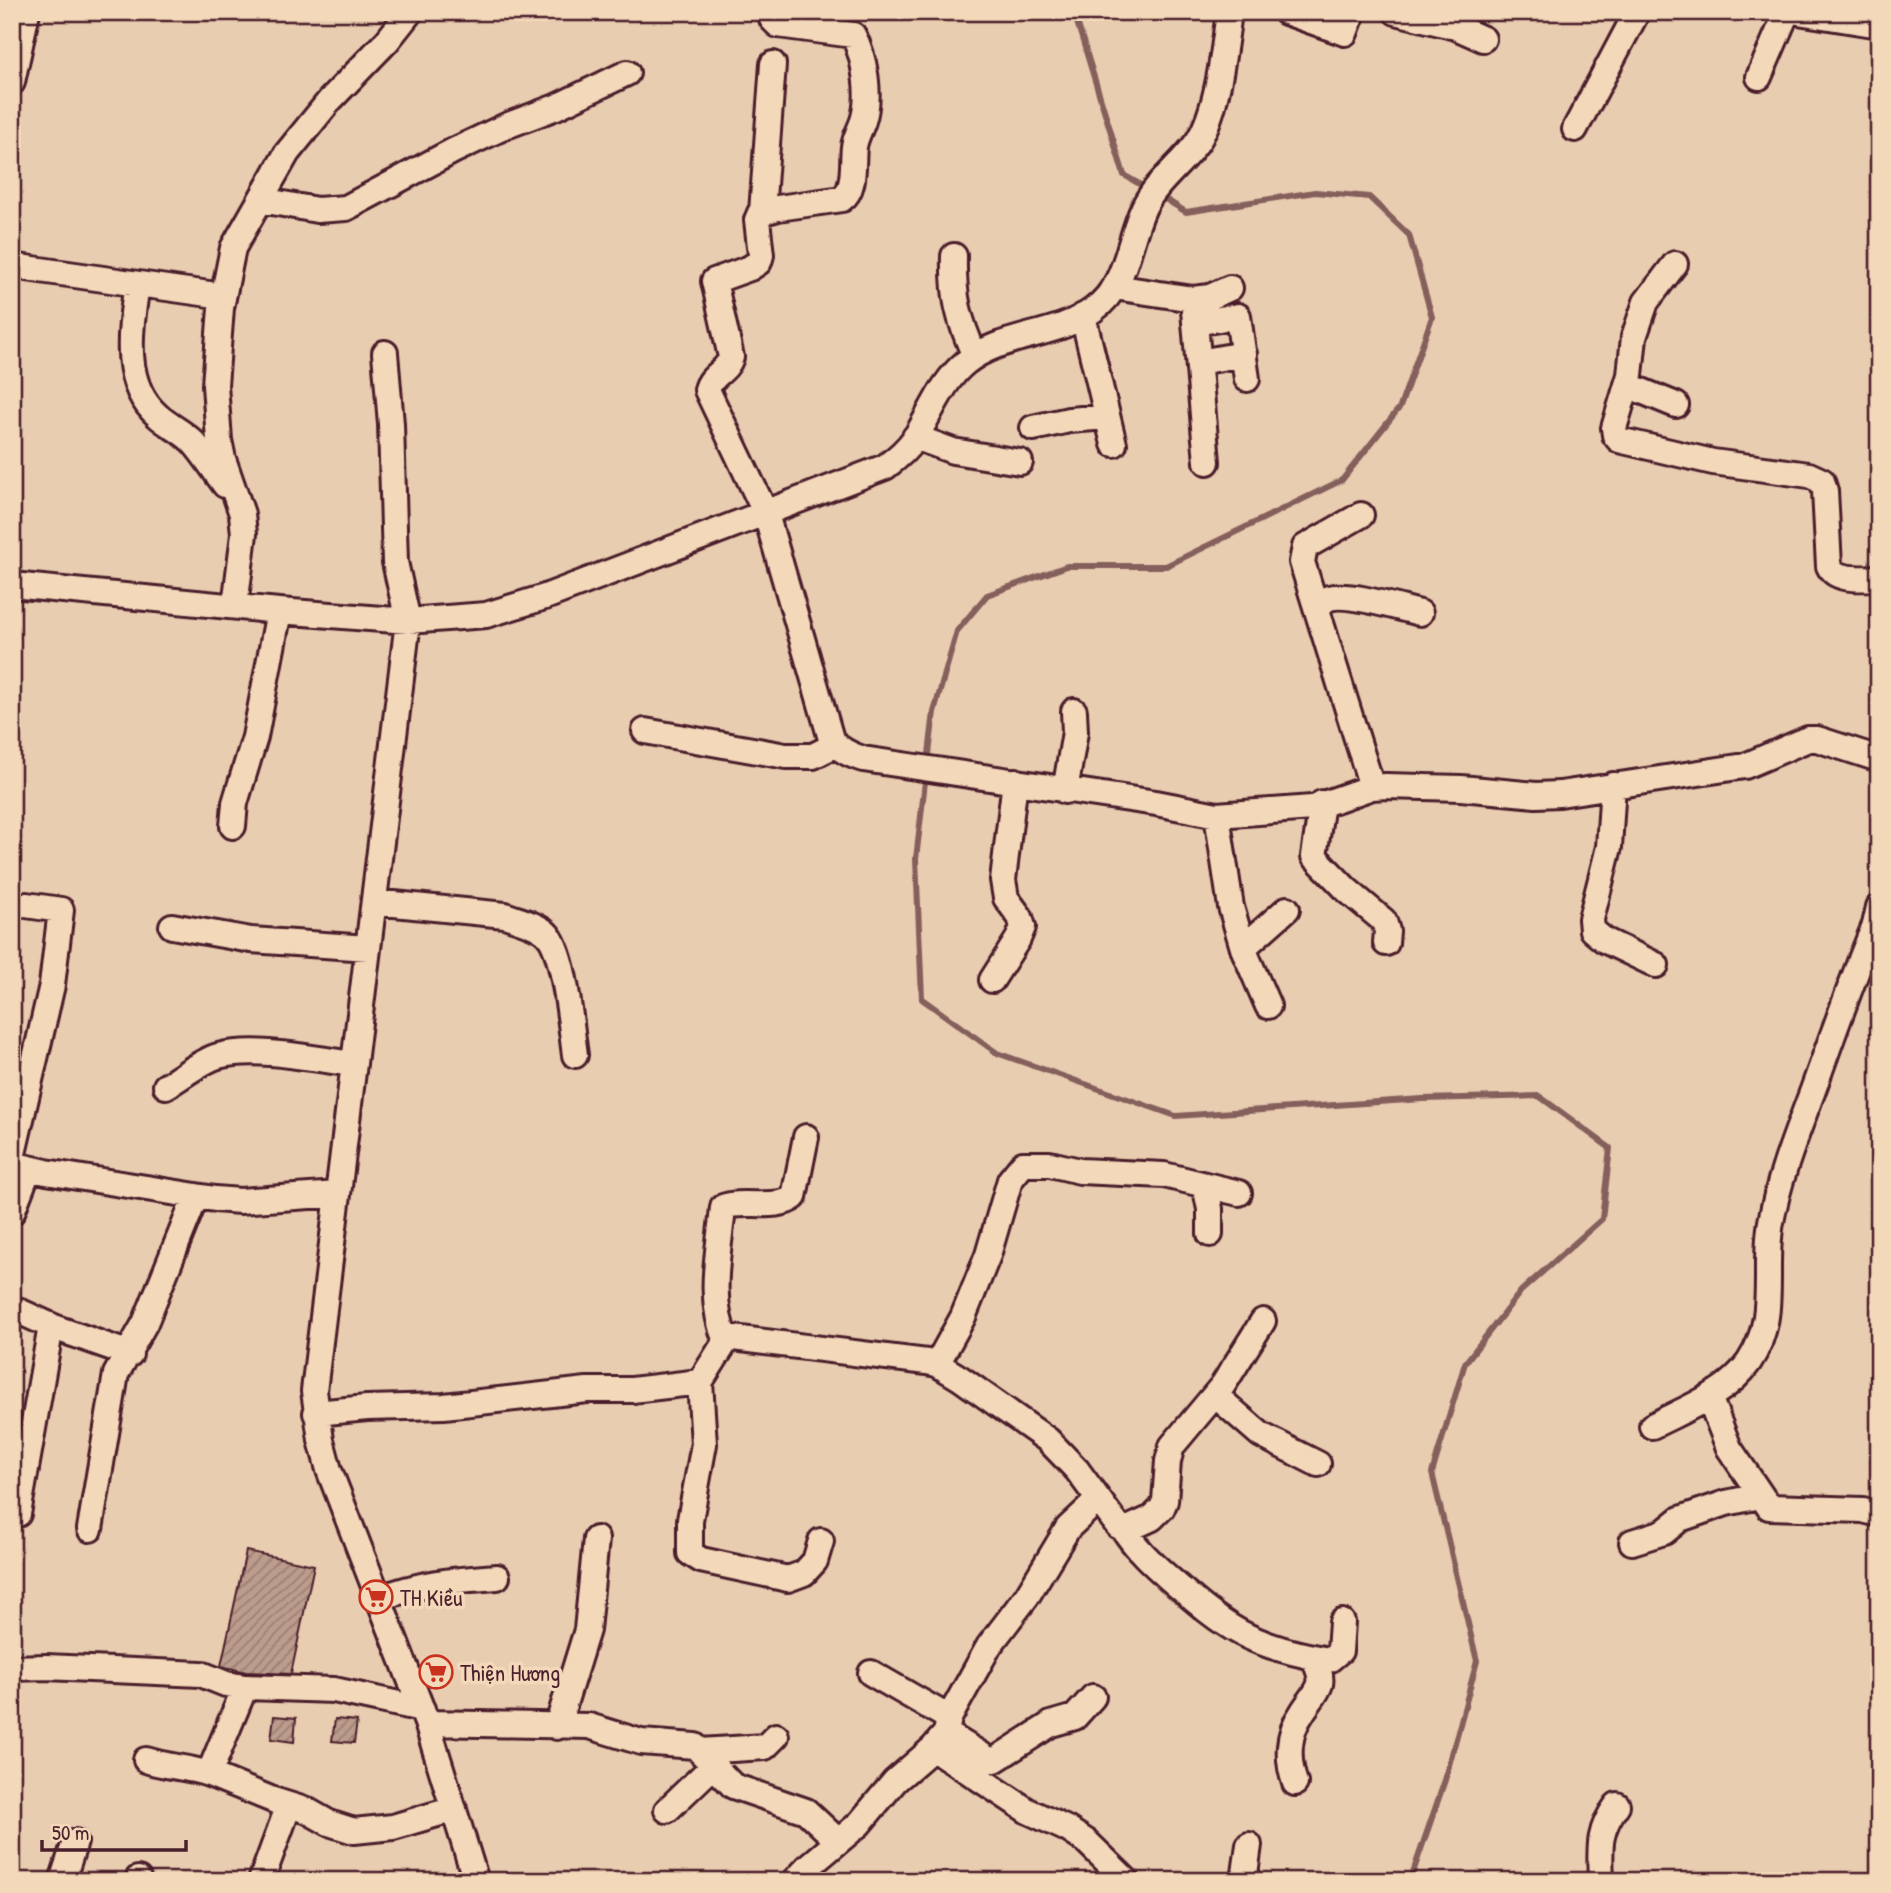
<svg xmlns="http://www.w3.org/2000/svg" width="1891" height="1893" viewBox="0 0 1891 1893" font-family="'Patrick Hand',sans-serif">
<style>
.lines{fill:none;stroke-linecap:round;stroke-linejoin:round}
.stream{stroke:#845e5c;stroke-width:6}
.building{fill:url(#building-hatch);stroke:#4a1f2b;stroke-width:2}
.minor-casing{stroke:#4a1f2b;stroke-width:30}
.minor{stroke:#f3d8ba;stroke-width:24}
.labels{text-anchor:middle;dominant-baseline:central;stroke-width:7;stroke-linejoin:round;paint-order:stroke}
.poi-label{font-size:23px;fill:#4a1f2b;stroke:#f3d8ba;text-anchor:start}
</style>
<defs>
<pattern id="building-hatch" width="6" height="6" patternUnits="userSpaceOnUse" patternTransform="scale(1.75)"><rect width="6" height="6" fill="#bc9c8c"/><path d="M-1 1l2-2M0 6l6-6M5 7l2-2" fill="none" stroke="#9b7f73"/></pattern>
</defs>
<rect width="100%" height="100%" fill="#e9cdb1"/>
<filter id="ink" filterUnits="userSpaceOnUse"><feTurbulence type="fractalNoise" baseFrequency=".0143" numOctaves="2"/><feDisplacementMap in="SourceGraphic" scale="14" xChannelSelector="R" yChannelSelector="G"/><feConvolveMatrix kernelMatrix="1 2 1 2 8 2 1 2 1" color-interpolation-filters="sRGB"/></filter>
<g filter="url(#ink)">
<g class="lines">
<path class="stream" d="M1074 12 1124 175 1148 189
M928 762 934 712 957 631 987 595 1067 566H1166L1342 480 1400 407 1432 317 1409 235 1369 197 1315 192 1186 212 1157 194
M926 773 916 859 922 999 997 1053 1176 1116 1422 1099 1539 1096 1610 1148 1602 1219 1521 1291 1465 1363 1432 1473 1477 1661 1445 1780 1410 1881"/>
</g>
<path class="building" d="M246 1551 314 1565 291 1674 246 1672 221 1666Z
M274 1716 296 1718 294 1742 271 1739Z
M335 1719 357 1721 354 1743 332 1741Z"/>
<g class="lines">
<defs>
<path id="minor" d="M771 12 772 19 778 25 853 35C865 57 871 96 863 121 860 130 855 138 854 147 852 163 856 189 842 199L778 208 760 213 757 220 761 255 759 262 750 268 714 281 731 357C727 372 710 375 707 390L766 514 831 739C839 750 850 755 863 759L1156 803 1217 815 1312 808 1372 787 1386 786 1461 788 1536 795 1560 794 1745 766 1808 739H1817L1879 759
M1286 12 1345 33 1353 12
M1396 12 1456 27 1483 39
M1798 12 1879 25
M1759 77 1787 12
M12 82 27 12
M1575 129 1637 12
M261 200 317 210 346 208 453 151 506 126 556 107 627 73
M762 212 773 64
M954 256C953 297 958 318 975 356
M1675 264 1646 302 1634 337 1630 375 1614 428 1615 435 1619 440 1713 462 1809 475 1822 481 1825 491 1829 566C1836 582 1863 578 1879 578
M12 266 223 296
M137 284C131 327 120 383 158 416 169 426 182 431 193 442 205 455 214 471 225 485
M1114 287 1193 299 1210 297 1230 288
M1193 299 1207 462
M1083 316 1114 444
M1195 323 1238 316 1247 379
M385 353 391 424 395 562 408 621 314 1391 321 1440 329 1470 427 1723 476 1881
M1199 362 1244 354
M1627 385 1676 405
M1033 428 1069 420 1107 417
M915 437 953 451 1020 462
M1361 515 1305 547 1302 562 1372 787
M12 585 279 611 408 621 486 615 545 597 885 467C896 459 907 450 915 438 931 413 942 382 965 363 1002 333 1055 338 1093 310 1128 285 1127 243 1144 207 1156 182 1182 164 1198 141 1218 110 1224 49 1229 12
M235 606 244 534 242 514 223 459 219 440 215 385 221 308 233 248 287 153 330 100 387 41 410 12
M1317 610C1320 605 1323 600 1329 598 1348 592 1399 608 1420 613
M645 731 786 756H813L835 745
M1613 785 1609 847 1591 919 1592 930 1604 940 1656 965
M1065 791 1075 732 1074 711
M1322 803 1314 856 1347 890 1384 921 1387 931 1386 943
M1217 815 1231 907 1243 948 1268 1006
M233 826 235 803 255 737 279 611
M374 902 505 915C518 920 536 924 546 933 565 950 571 1028 575 1055
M172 926 251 940 368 948
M1243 948 1287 909
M992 980 1018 939 1023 927 1020 917 1006 898 1003 880 1015 781
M166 1086C180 1078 203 1060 218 1056 259 1046 312 1059 354 1064
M12 1158 52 985 61 910 26 905
M12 1164 46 1172 215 1199 240 1201 338 1194
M1205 1185 1210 1209V1234
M12 1212 29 1168
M12 1308 56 1328 130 1354
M726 1341C707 1297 719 1253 723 1207 743 1199 776 1211 794 1197L806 1137
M937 1364 963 1317 988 1255 1010 1180 1023 1164H1050L1080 1171 1164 1175 1239 1193
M700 1382 704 1444 690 1520V1553L701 1560 788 1579 804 1573 815 1561 821 1541
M1215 1395 1261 1435 1318 1464
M1709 1397 1729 1448 1769 1507 1863 1510 1879 1514
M316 1413 367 1408 444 1406 587 1390H632L700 1382 726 1341 733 1338 927 1362 937 1364 960 1378 1048 1440 1077 1470 1118 1526 1128 1529 1152 1518 1162 1508 1165 1501 1168 1461 1172 1446 1223 1385 1263 1321
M1652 1426C1685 1409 1727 1394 1749 1362 1779 1317 1762 1271 1771 1222 1779 1177 1797 1133 1813 1090 1833 1035 1852 979 1875 925L1879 907
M18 1514 51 1326
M1123 1528C1136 1549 1153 1564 1171 1580 1193 1599 1215 1619 1241 1633 1267 1647 1300 1655 1329 1660L1340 1651 1342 1622
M90 1529 116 1374 145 1323 196 1196
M1632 1542 1664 1532 1680 1519 1726 1503 1760 1496
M378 1599C419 1583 454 1580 497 1577
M12 1668 46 1667 201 1674 226 1684 245 1687 334 1690 422 1709
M871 1673 949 1718
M245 1687 209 1774 273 1800 308 1811 329 1823 354 1831 393 1827 454 1809
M427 1723 589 1726 641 1742 695 1746 733 1786 806 1811 838 1841
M557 1727 587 1630 596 1539
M946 1733 949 1718 989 1646 1027 1596 1068 1528 1098 1500
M933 1748 1028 1811 1067 1829 1087 1842 1127 1881
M700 1751 765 1747 776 1736
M146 1760C167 1767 188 1767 209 1774
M1295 1783C1287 1760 1287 1734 1302 1713 1307 1704 1317 1694 1320 1684 1322 1675 1317 1666 1313 1657
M667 1810 713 1766
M62 1881 75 1842
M137 1881 138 1879
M261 1881 289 1805
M795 1881 808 1867 859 1824 895 1781 933 1748 946 1733 988 1759 995 1760 1051 1724 1075 1717 1093 1697
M1244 1881 1249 1845
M1601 1881C1600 1849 1597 1832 1617 1805"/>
</defs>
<use href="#minor" class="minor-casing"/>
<use href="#minor" class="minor"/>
</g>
</g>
<defs>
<symbol id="supermarket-ring" viewBox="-11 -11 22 22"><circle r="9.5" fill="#f3d8ba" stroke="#c8321e" stroke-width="1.5"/><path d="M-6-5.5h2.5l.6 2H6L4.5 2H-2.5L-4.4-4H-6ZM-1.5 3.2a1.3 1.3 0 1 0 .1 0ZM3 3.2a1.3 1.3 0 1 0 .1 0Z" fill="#c8321e"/></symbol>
</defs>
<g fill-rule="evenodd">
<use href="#supermarket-ring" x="357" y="1578" width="38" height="38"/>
<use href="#supermarket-ring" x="417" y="1653" width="38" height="38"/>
</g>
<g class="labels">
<g class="poi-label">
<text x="400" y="1597">TH Kiều</text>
<text x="460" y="1672">Thiện Hương</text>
</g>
</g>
<rect width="1891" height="1893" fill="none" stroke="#f3d8ba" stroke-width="42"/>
<rect x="21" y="21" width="1849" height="1851" fill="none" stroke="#4a1f2b" stroke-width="2.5" filter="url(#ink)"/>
<path d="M42 1840v10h144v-10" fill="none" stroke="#4a1f2b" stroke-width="3.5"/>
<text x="52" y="1840" font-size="21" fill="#4a1f2b" stroke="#f3d8ba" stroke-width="5" paint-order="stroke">50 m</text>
</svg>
